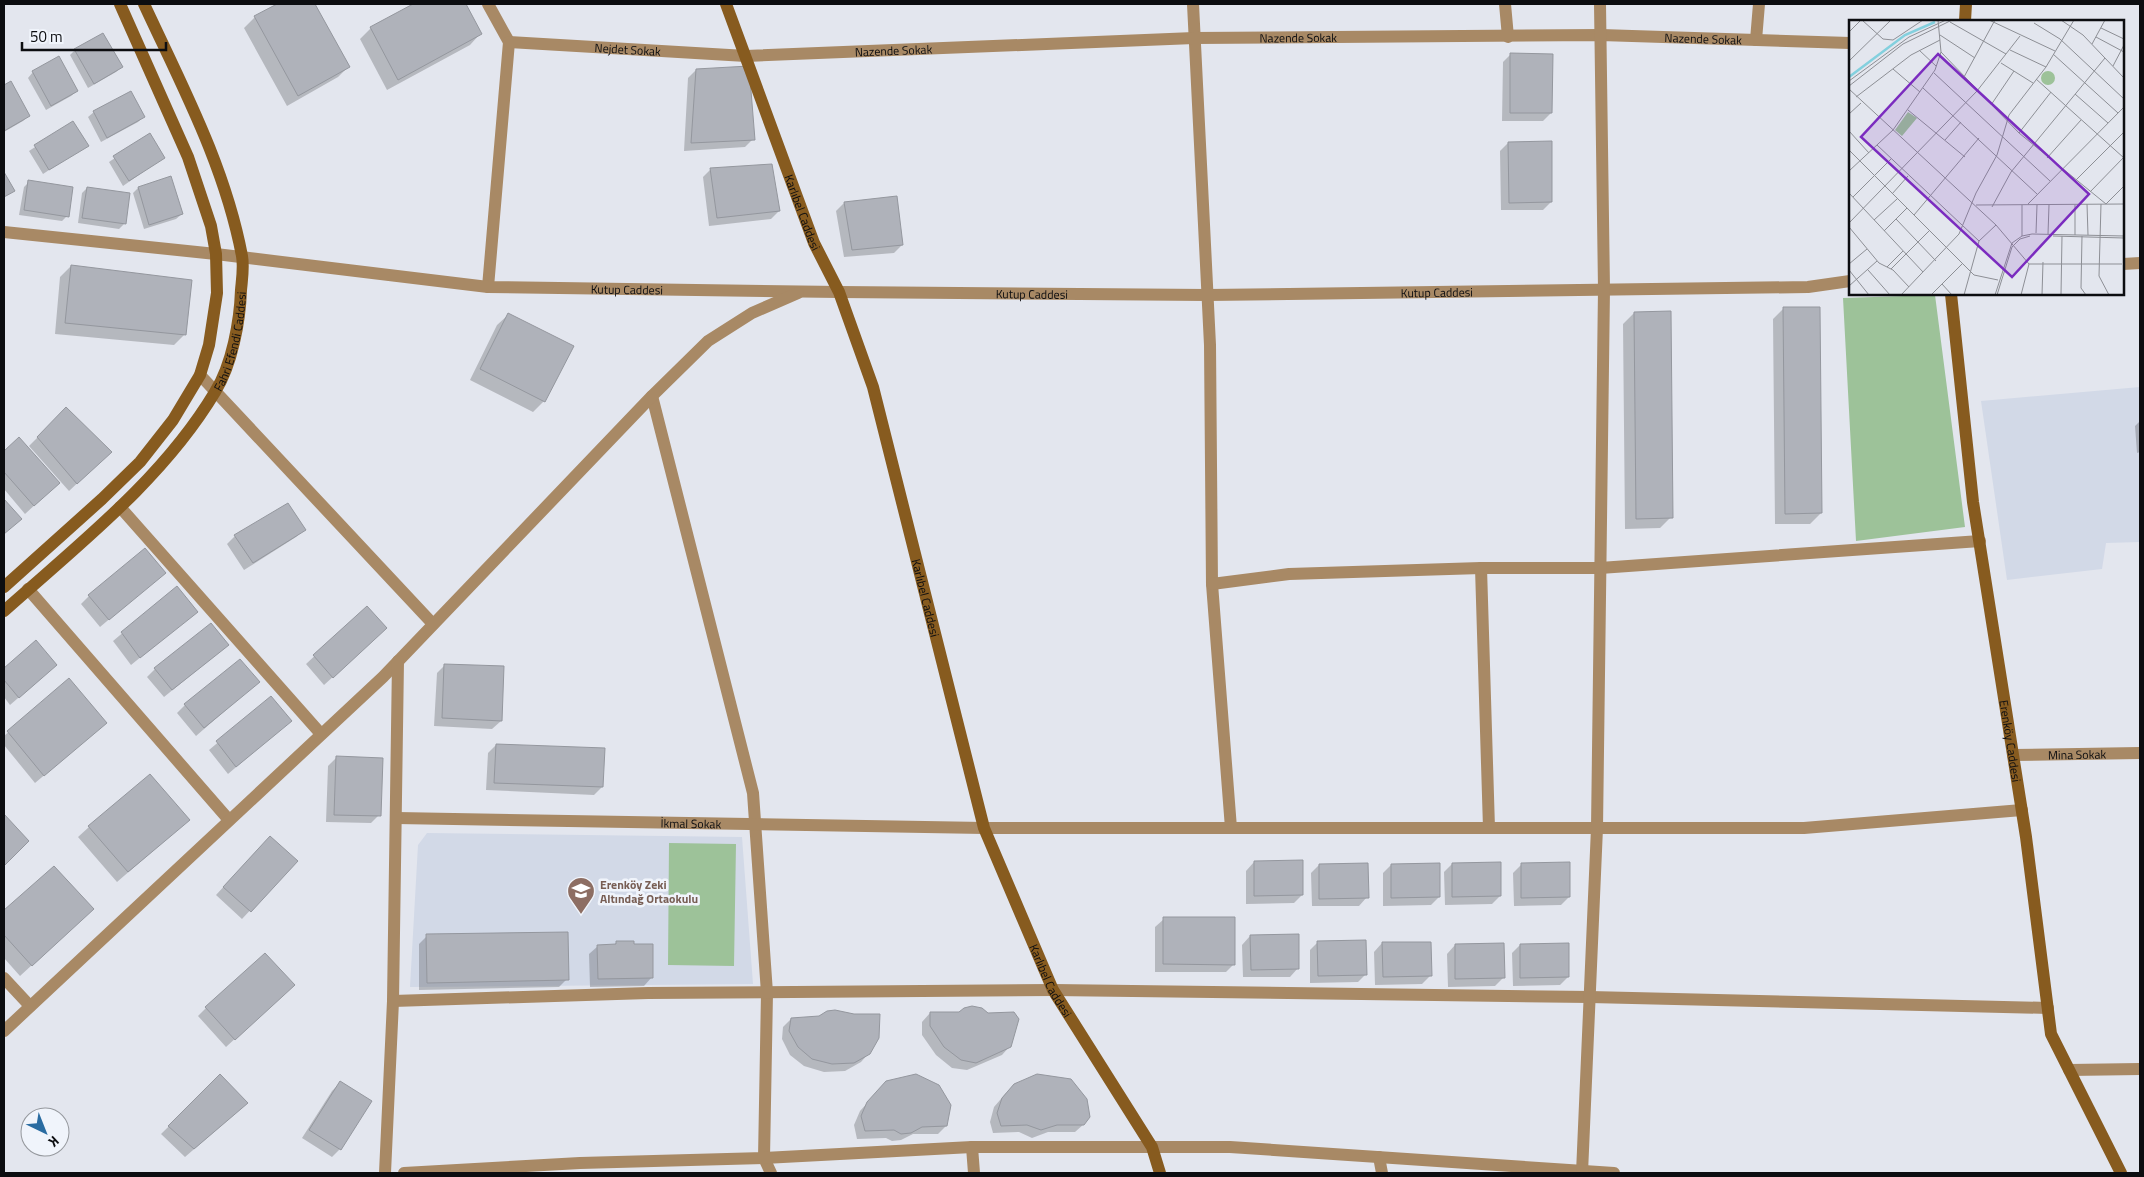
<svg xmlns="http://www.w3.org/2000/svg" width="2144" height="1177" viewBox="0 0 2144 1177" font-family="'Titillium Web',sans-serif">
<style>
.built{fill:#d2d9e7}
.green{fill:#9dc299}
.shadow{fill:#0003}
.building{fill:#afb2ba;stroke:#94979e}
.lines{fill:none;stroke-linecap:round;stroke-linejoin:round}
.street{stroke:#a88965;stroke-width:12}
.secondary{stroke:#875b1f;stroke-width:12}
.labels{text-anchor:middle;dominant-baseline:central;stroke-width:5;stroke-linejoin:round;paint-order:stroke}
.street-label{font-size:12px;fill:#0c0d10;stroke:#f0f4fb}
.education-label{font-size:12px;font-weight:bold;fill:#785e54;stroke:#f0f4fb;text-anchor:start}
.inset-river{fill:none;stroke:#83d0de;stroke-width:2.5}
.inset-road{fill:none;stroke:#8d8f95;stroke-width:1}
.view{fill:#7b2cbf;fill-opacity:0.15;stroke:#7b2cbf;stroke-width:2.5}
.inset-edge{fill:none;stroke:#0c0d10;stroke-width:2.5}
</style>
<rect width="100%" height="100%" fill="#e3e6ee"/>
<path class="built" d="M2140 387V542L2106 543 2102 569 2007 580 1981 401Z
M427 833 742 837 753 984 410 987 418 845Z"/>
<path class="green" d="M1935 295 1965 527 1856 541 1843 298Z
M669 843 736 844 734 966 668 965Z"/>
<path class="shadow" d="M279 4H314L349 66 338 77 287 106 244 28 255 17Z
M416 4H464L480 34 470 45 387 90 360 39 371 28Z
M75 50 121 67 116 72 88 88 70 55Z
M1511 54 1551 113 1543 121H1502L1503 62Z
M58 58 77 91 71 96 46 110 28 78 33 72Z
M696 70 753 139 745 147 684 151 688 78Z
M10 83 28 116 23 121 4 132V86Z
M131 93 143 117 138 122 101 142 88 117 94 112Z
M73 122 87 145 43 174 29 151Z
M149 135 163 158 123 186 109 162Z
M1508 143 1551 202 1543 210H1501L1500 151Z
M711 169 779 211 771 219 709 226 703 177Z
M170 178 182 214 176 219 144 229 133 193 138 188Z
M29 182 67 216 62 221 19 215 24 187Z
M87 188 124 224 119 229 78 223 82 193Z
M844 203 902 245 894 253 844 257 836 211Z
M71 266 185 334 174 345 55 334 60 277Z
M1784 308 1821 513 1810 524H1775L1773 319Z
M1634 313 1671 517 1660 528 1625 529 1623 324Z
M508 315 544 401 533 412 470 380 497 325Z
M66 409 102 460 69 491 29 446Z
M2140 421V452L2137 453 2135 426Z
M19 439 50 491 25 514 4 489V453Z
M2140 501V528L2139 502Z
M288 505 304 529 296 537 244 570 227 544 235 536Z
M164 573 100 627 81 604 89 596Z
M176 588 196 612 131 665 113 641Z
M367 607 378 636 324 685 306 664Z
M36 642 47 673 10 705 4 697V669Z
M228 645 164 697 147 677 155 669Z
M445 665 501 721 492 729 434 726 437 673Z
M69 680 97 731 35 783 4 745V736Z
M258 682 196 736 177 713 185 705Z
M271 698 290 721 228 774 209 750Z
M496 745 602 787 594 795 486 790 488 753Z
M336 758 379 815 371 823 326 822 328 766Z
M89 827 177 830 117 882 78 837Z
M262 845 296 861 242 919 216 895Z
M1254 862 1302 895 1294 903 1246 904V871Z
M1452 864 1500 896 1492 904 1445 905 1444 872Z
M1319 865 1367 897 1359 906H1312L1311 873Z
M1391 865 1439 897 1431 905 1383 906V873Z
M1521 865 1569 897 1561 905 1514 906 1513 873Z
M54 867 81 920 20 976 4 958V912Z
M1164 919 1234 964 1226 972H1155V927Z
M427 936 567 979 559 987 419 990V944Z
M1250 936 1298 968 1290 977H1243L1242 945Z
M1318 942 1366 974 1358 982 1310 983V950Z
M616 943 652 977 644 986 590 987 589 954 598 946H613Z
M1382 943 1430 976 1422 984 1375 985 1374 952Z
M1455 945 1503 978 1495 986 1448 987 1447 954Z
M1520 945 1568 977 1560 985 1513 986 1512 953Z
M285 993 226 1047 198 1016 206 1008Z
M930 1013 1010 1046 1002 1055 967 1070 952 1068 936 1055 922 1035V1022Z
M791 1019 869 1053 861 1062 845 1071 824 1072 804 1066 790 1055 782 1039 783 1027Z
M220 1076 238 1111 185 1157 161 1134Z
M340 1083V1149L332 1157 302 1138 332 1091Z
M878 1091 946 1126 938 1134H913L901 1140 892 1141 886 1138 857 1139 854 1125 860 1111Z
M1006 1093 1084 1124 1075 1132H1048L1032 1138 1019 1132 993 1133 990 1122 994 1107Z"/>
<path class="building" d="M277 4H315L350 67 298 96 254 16Z
M413 4H466L482 34 398 80 370 27Z
M103 33 123 67 94 84 74 49Z
M1510 53 1553 54 1552 113H1510Z
M59 56 78 91 51 106 32 71Z
M749 66 755 140 691 143 696 69Z
M11 81 30 116 4 131V85Z
M131 91 145 117 107 138 93 111Z
M73 121 89 146 49 170 34 145Z
M150 133 165 158 129 181 113 156Z
M1552 141V202L1509 203 1508 142Z
M772 164 780 211 717 218 710 168Z
M4 172 15 191 4 197Z
M171 176 183 214 149 225 138 187Z
M28 180 73 187 69 217 24 210Z
M87 187 130 193 126 224 82 218Z
M897 196 903 245 852 250 844 202Z
M71 265 192 280 186 335 65 323Z
M1783 307H1820L1822 513 1785 514Z
M1671 311 1673 518 1636 519 1634 312Z
M508 313 574 346 545 402 480 369Z
M66 407 112 452 77 484 37 437Z
M19 437 60 483 34 506 4 472V451Z
M4 499 22 519 4 534Z
M288 503 306 530 253 563 234 535Z
M145 548 166 573 109 620 88 595Z
M177 586 198 612 140 658 121 632Z
M367 606 387 628 333 678 313 655Z
M211 623 229 645 172 690 154 668Z
M36 640 57 665 19 698 4 680V668Z
M240 659 260 682 204 728 184 704Z
M444 664 504 666 502 721 442 718Z
M69 678 107 723 44 776 7 731Z
M271 696 292 721 236 767 216 741Z
M496 744 605 748 603 787 494 783Z
M336 756 383 758 381 816 334 815Z
M150 774 190 820 128 872 88 826Z
M4 814 29 841 4 866Z
M270 836 298 861 251 912 223 887Z
M1303 860V895L1254 896V861Z
M1501 862V896L1452 897V863Z
M1570 862V897L1521 898V863Z
M1368 863 1369 898 1319 899V864Z
M1440 863V897L1391 898V864Z
M54 866 94 909 32 966 4 935V910Z
M1163 917H1235V965L1163 964Z
M568 932 569 980 427 983 426 934Z
M1299 934V969L1251 970 1250 935Z
M1366 940 1367 975 1318 976 1317 941Z
M616 941H634V944H653V978L598 979 597 945 616 944Z
M1382 942H1431L1432 976 1383 977Z
M1504 943 1505 978 1455 979V944Z
M1569 943V977L1520 978V944Z
M265 953 295 985 235 1040 205 1007Z
M972 1006 982 1008 988 1013 1014 1012 1019 1019 1011 1047 976 1063 961 1060 944 1047 930 1026V1012H959L964 1008Z
M835 1010 854 1014H880L879 1038 870 1054 854 1063 832 1064 812 1059 798 1047 789 1031 791 1018 819 1016 827 1011Z
M220 1074 248 1103 194 1149 168 1126Z
M916 1074 939 1085 951 1105 947 1126 922 1127 911 1133 901 1134 894 1130 865 1131 861 1116 867 1102 886 1081Z
M1037 1074 1071 1079 1087 1099 1090 1117 1084 1125H1057L1041 1130 1027 1125 1001 1126 997 1113 1002 1098 1014 1084Z
M340 1081 372 1101 341 1150 309 1130Z"/>
<g class="lines">
<g class="street">
<path d="M488 4 509 42 488 287"/>
<path d="M1193 4 1210 345 1212 584 1231 828"/>
<path d="M1505 4 1508 37"/>
<path d="M1756 40 1759 4"/>
<path id="s1" d="M509 42 746 56 1194 38 1601 35 1850 43"/>
<path id="s2" d="M4 232 216 254 488 287 839 292 1207 295 1808 287 1850 281"/>
<path d="M2123 264 2140 263"/>
<path d="M200 375 433 624"/>
<path d="M652 396 753 793 767 993 764 1158 771 1173"/>
<path d="M120 507 321 734"/>
<path d="M1481 568 1489 828"/>
<path d="M1212 584 1289 574 1481 568H1600L1980 541"/>
<path d="M28 589 229 820"/>
<path id="s3" d="M2013 755 2140 753"/>
<path id="s4" d="M397 818 984 828H1804L2022 810"/>
<path d="M4 978 30 1006"/>
<path d="M393 1001 648 993 1053 990 1590 997 2048 1008"/>
<path d="M4 1031 383 677 652 396 708 341 752 313 798 293"/>
<path d="M2069 1070 2140 1069"/>
<path d="M972 1147 974 1173"/>
<path d="M1379 1157 1382 1173"/>
<path d="M385 1173 393 1001 398 661"/>
<path d="M404 1173 580 1163 764 1158 972 1147H1230L1614 1173"/>
<path d="M1582 1173 1597 828 1604 289 1600 4"/>
</g>
<g class="secondary">
<path id="s5" d="M726 4 814 243 839 292 873 387 984 828 1053 990 1152 1147 1160 1173"/>
<path d="M1965 21 1966 4"/>
<path id="s6" d="M1951 294 1973 502 2026 837 2051 1034 2121 1173"/>
<path d="M4 587 102 499 140 462 173 420 200 375 209 345 217 293 216 254 211 226 188 157 120 4"/>
<path id="s7" d="M4 611C79 544 163 479 215 392 232 365 240 321 241 290 242 279 244 267 242 256 225 166 182 86 144 4"/>
</g>
</g>
<defs>
<symbol id="school-pin" viewBox="-11 -11 22 30"><path d="M0 17L-7.5 6A9.5 9.5 0 1 1 7.5 6Z" fill="#8d6e63" stroke="#f0f4fb"/><path d="M0-5L7-2L0 1L-7-2ZM-4 1L0 2.5L4 1V4Q0 6-4 4Z" fill="#fff"/></symbol>
</defs>
<g fill-rule="evenodd">
<use href="#school-pin" x="565" y="875" width="32" height="43"/>
</g>
<g class="labels">
<g class="street-label">
<text stroke="none"><textPath href="#s1" startOffset="790">Nazende Sokak</textPath></text>
<text stroke="none"><textPath href="#s1" startOffset="1195">Nazende Sokak</textPath></text>
<text stroke="none"><textPath href="#s1" startOffset="119">Nejdet Sokak</textPath></text>
<text stroke="none"><textPath href="#s1" startOffset="385">Nazende Sokak</textPath></text>
<text stroke="none"><textPath href="#s5" startOffset="222">Karlıbel Caddesi</textPath></text>
<text stroke="none"><textPath href="#s2" startOffset="626">Kutup Caddesi</textPath></text>
<text stroke="none"><textPath href="#s2" startOffset="1436">Kutup Caddesi</textPath></text>
<text stroke="none"><textPath href="#s2" startOffset="1031">Kutup Caddesi</textPath></text>
<text stroke="none"><textPath href="#s7" startOffset="359">Fahri Efendi Caddesi</textPath></text>
<text stroke="none"><textPath href="#s5" startOffset="628">Karlıbel Caddesi</textPath></text>
<text stroke="none"><textPath href="#s6" startOffset="451">Erenköy Caddesi</textPath></text>
<text stroke="none"><textPath href="#s3" startOffset="64">Mina Sokak</textPath></text>
<text stroke="none"><textPath href="#s4" startOffset="294">İkmal Sokak</textPath></text>
<text stroke="none"><textPath href="#s5" startOffset="1032">Karlıbel Caddesi</textPath></text>
</g>
<g class="education-label">
<text x="600" y="884">Erenköy Zeki<tspan x="600" dy="14">Altındağ Ortaokulu</tspan></text>
</g>
</g>
<g transform="translate(1849 20)">
<rect width="275" height="275" fill="#e3e6ee"/>
<path d="M192 58a7 7 0 1 1 14 0a7 7 0 1 1-14 0ZM59 92 68 98 53 116 46 110Z" fill="#9dc299"/>
<path class="inset-river" d="M0 57 56 15 86 2"/>
<path class="inset-road" d="M13 0 34 19 44 20 74 0M140 0 206 31M212 0 234 15 275 58M101 2 157 34M185 3 211 19 275 79M252 8 275 19M0 12 12 0M91 15 126 38M247 17 275 32M243 24 256 0M70 30 87 46M161 30 197 47M92 32 170 113 257 184 275 166M204 34 269 93M0 41 42 0M152 43 184 63M264 46 275 25M44 49 71 72M85 53 201 161M115 57 146 0M187 59 275 138M0 61 60 17 97 0M0 66 54 24 103 0M74 68 188 174M0 69 147 205 180 244 172 275M226 74 259 103M7 77 62 35 91 20M142 85 165 51M59 90 116 137M0 94 12 83M0 111 20 133M170 113 202 72M96 120 112 102M28 125 130 221M0 130 125 255 149 260M198 138 232 100M0 151 44 110 86 50 92 32 89 0M226 161 275 112M241 172 275 137M0 173 74 252M43 174 59 156M4 177 42 139M179 184 275 87M238 184 239 215M252 184 250 256 260 275M127 185 275 184M143 187 162 152 256 38M65 195 130 118M47 199 87 241M25 200 48 179M0 203 128 71 171 16M0 207 30 243 44 250 60 267M35 211 58 188M187 213 188 185M199 214 200 185M226 215V185M173 216V185M204 216 275 218M233 216 232 268 237 275M0 244 18 229M180 244H273M38 247 54 231M42 249 81 210M0 250 20 275M19 250 41 275M0 266 28 241M52 275 110 214 127 173 148 135 160 95 197 47 225 0M82 275 93 264M103 275 93 264 114 243M115 275 130 221 147 205M146 275 163 223 173 216 183 214 275 216V258M148 275 163 227 171 219 181 216M193 275 194 242M212 275 213 216"/>
<path class="view" d="M89 34 240 174 163 257 12 117Z"/>
<rect width="275" height="275" class="inset-edge"/>
</g>
<rect width="2144" height="1177" fill="none" stroke="#0c0d10" stroke-width="10"/>
<g transform="translate(45 1132) rotate(137)"><circle r="24" fill="#f0f4fb" stroke="#95989d"/>
<path d="M0-4L9 19L0 12L-9 19Z" fill="#296ba1"/>
<text y="-8" font-size="14" font-weight="bold" text-anchor="middle" fill="#0c0d10">K</text>
</g>
<path d="M22 42v8h144v-8" fill="none" stroke="#0c0d10" stroke-width="2.5"/>
<text x="30" y="42" font-size="15" fill="#0c0d10" stroke="#f0f4fb" stroke-width="4" paint-order="stroke">50 m</text>
</svg>
